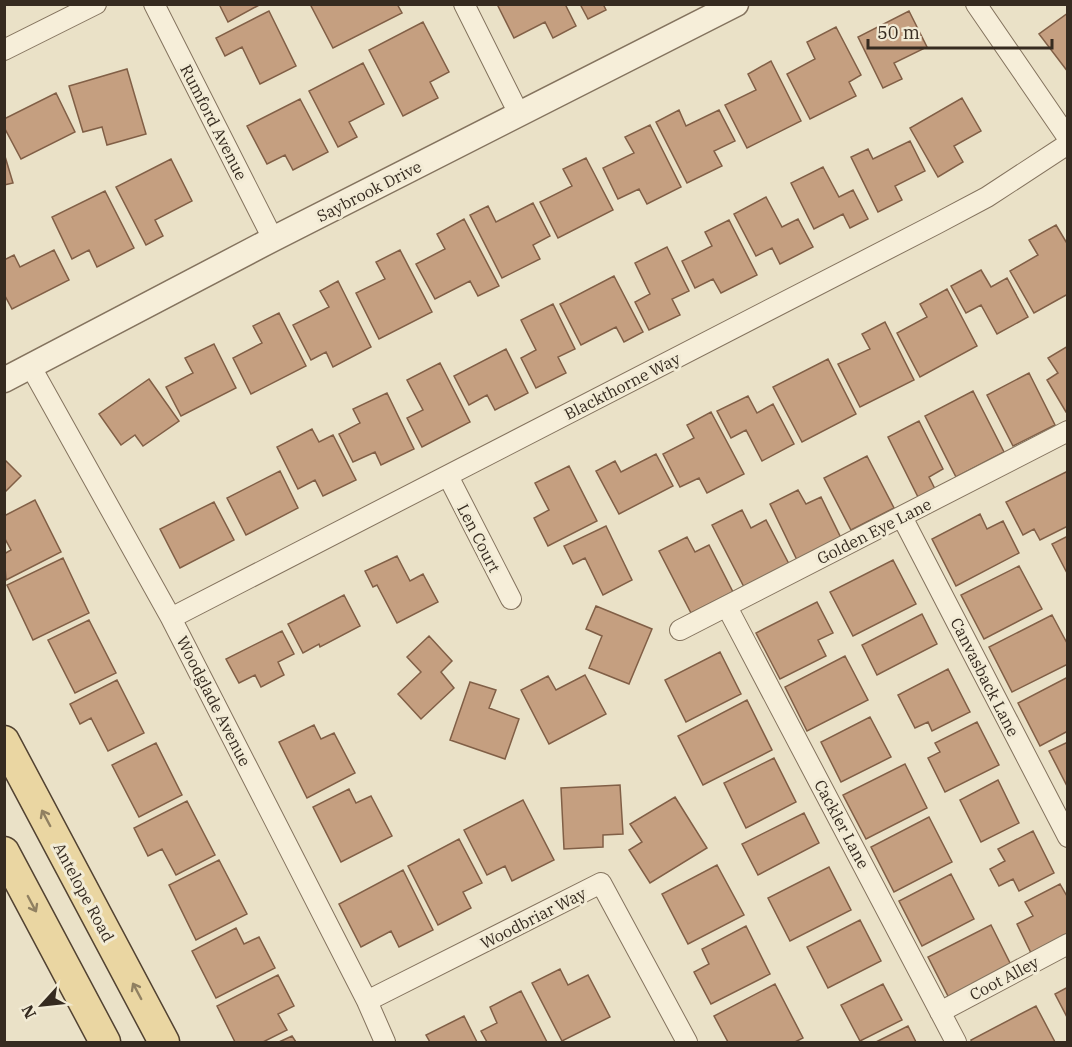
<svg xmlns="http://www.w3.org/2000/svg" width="1072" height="1047" viewBox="0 0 1072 1047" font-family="'IBM Plex Serif',serif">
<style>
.building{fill:#c59f80;stroke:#815f46;stroke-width:1.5}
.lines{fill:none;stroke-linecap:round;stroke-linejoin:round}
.minor-casing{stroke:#84735e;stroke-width:22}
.tertiary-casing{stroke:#84735e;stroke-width:27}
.primary-casing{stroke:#524231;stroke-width:33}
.minor{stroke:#f6eed9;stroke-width:20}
.tertiary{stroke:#f6eed9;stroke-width:24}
.primary{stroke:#ead6a2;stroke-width:30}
.oneway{stroke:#908061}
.labels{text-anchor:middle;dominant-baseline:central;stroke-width:6;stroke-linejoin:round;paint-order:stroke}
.street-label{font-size:16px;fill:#362b20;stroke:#f2ebd5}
</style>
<rect width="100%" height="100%" fill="#eae1c7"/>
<path class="building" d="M219 4H261L228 22Z
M310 4H397L402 13 333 48Z
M501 4H565L576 26 553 38 545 22 514 38 498 6Z
M580 4H603L606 10 588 19Z
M269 11 296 66 260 84 242 47 225 56 216 38Z
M909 11 927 47 894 63 902 79 883 88 858 37Z
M1068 13V72L1039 34Z
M423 22 449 72 430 82 438 98 403 116 369 50Z
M836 27 861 75 849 82 856 96 810 119 787 74 815 59 807 42Z
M771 61 801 121 747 148 725 105 756 90 748 74Z
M363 63 384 104 349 122 357 137 338 147 309 91Z
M127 69 146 134 107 145 102 127 83 132 69 86Z
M56 93 75 132 21 159 4 127V119Z
M962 98 981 131 954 146 963 162 938 177 910 128Z
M300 99 328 152 293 170 285 155 267 164 247 126Z
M679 110 686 126 719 110 735 141 714 151 722 166 687 183 656 122Z
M650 125 681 187 647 204 639 189 618 199 603 168 634 153 625 137Z
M910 141 925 171 895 186 902 200 878 212 851 157 868 149 873 159Z
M4 153 13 183 4 185Z
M586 158 613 210 558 238 540 202 572 186 563 169Z
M171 159 192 201 155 220 163 236 146 245 116 187Z
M823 167 839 197 853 190 868 219 850 228 843 214 814 229 791 183Z
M105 191 134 248 97 267 89 250 72 259 52 217Z
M766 197 782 227 798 219 813 247 780 264 772 248 756 256 734 214Z
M533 203 550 236 533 245 540 259 502 278 470 215 488 206 496 222Z
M464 219 499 286 478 296 470 281 435 299 416 264 445 249 437 234Z
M729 220 757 275 721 293 713 279 695 288 682 261 712 246 705 232Z
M1056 225 1068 245V294L1034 313 1010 271 1038 255 1029 240Z
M667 247 689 291 672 299 680 315 649 330 635 302 650 294 635 263Z
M54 250 69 280 12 309 4 294V260L14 255 20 267Z
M400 250 432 312 379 339 356 293 385 279 376 262Z
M981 270 991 287 1007 278 1028 317 997 334 981 305 966 313 951 286Z
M614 276 643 332 624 342 616 327 581 345 560 304Z
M338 281 371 347 333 367 326 352 311 360 293 325 329 307 320 291Z
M947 289 977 346 920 377 897 333 927 317 920 304Z
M553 304 575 349 558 357 566 373 536 388 521 358 536 350 521 320Z
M279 313 306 366 251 394 233 358 262 343 253 326Z
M885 322 914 380 860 407 838 364 870 349 862 334Z
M214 344 236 388 181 416 166 387 193 373 185 358Z
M1068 346V411L1066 412 1047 380 1058 373 1048 358Z
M506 349 528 393 495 410 487 395 469 405 454 376Z
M828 359 856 414 802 442 773 387Z
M440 363 470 422 422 447 407 418 423 410 407 380Z
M1029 373 1055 425 1013 446 987 395Z
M149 379 179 421 143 446 135 435 121 445 99 414Z
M973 391 1004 452 956 477 925 416Z
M387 393 414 449 381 465 375 452 353 462 339 434 360 423 353 409Z
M748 396 757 413 773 404 794 444 762 461 746 430 731 438 717 411Z
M711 412 744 474 707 493 699 478 680 487 663 454 694 438 687 425Z
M919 421 943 469 929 477 935 489 918 497 888 437Z
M312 429 319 442 333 435 356 480 323 496 315 480 298 489 277 447Z
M656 454 673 486 619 514 596 471 615 461 621 472Z
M867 456 894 508 851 530 824 478Z
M4 459 21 476 4 493Z
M569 466 597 521 548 546 534 518 549 510 535 483Z
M280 471 298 508 246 535 227 498Z
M1068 471V526L1040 540 1034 529 1023 535 1006 502Z
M798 490 806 504 821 497 841 538 797 560 770 504Z
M35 500 61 552 6 580 4 554 11 550 4 537V516Z
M214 502 234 540 180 568 160 529Z
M742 510 751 528 766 520 789 564 744 587 712 525Z
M980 514 987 529 1003 521 1019 553 956 586 932 539Z
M606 526 632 580 603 595 585 558 573 564 564 546Z
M1068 536V575L1052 544Z
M687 537 695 552 709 545 733 592 691 613 659 551Z
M397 556 410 581 423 574 438 602 397 623 377 585 373 587 365 571Z
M63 558 89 613 33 640 7 585Z
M893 560 916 604 853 636 830 592Z
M1019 566 1042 609 984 639 961 595Z
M344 595 360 626 320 647 319 644 303 653 288 624Z
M817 602 833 633 818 640 826 656 780 679 756 633Z
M596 606 652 629 629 684 589 668 602 636 586 629Z
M922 614 937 644 877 675 862 645Z
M1052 615 1068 645V664L1012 692 989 647Z
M89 620 116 673 75 693 48 640Z
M282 631 294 654 278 662 284 675 261 687 255 675 239 683 226 659Z
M429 636 452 661 441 672 454 688 421 719 398 694 421 672 407 657Z
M720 652 741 694 686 722 665 680Z
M845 656 868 700 807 731 785 687Z
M948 669 970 712 932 731 928 722 915 728 898 695Z
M585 675 606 714 549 744 521 690 548 676 556 690Z
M1068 677V731L1040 746 1018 703Z
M117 680 144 733 108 751 91 718 80 724 70 704Z
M470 682 496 690 489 708 519 719 505 759 450 740Z
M747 700 772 750 703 785 678 736Z
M870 717 891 757 841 782 821 742Z
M977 722 999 765 945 792 928 758 940 752 935 743Z
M314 725 321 739 334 733 355 773 307 798 279 742Z
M1068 742V788L1049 751Z
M156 743 182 795 139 817 112 765Z
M774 758 796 802 746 828 724 783Z
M905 764 927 808 866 839 843 795Z
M998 780 1019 823 981 842 960 800Z
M620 785 623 834 603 835V847L564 849 561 788Z
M349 789 356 803 371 796 392 836 341 862 313 807Z
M675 797 707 848 650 883 629 850 642 842 630 824Z
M523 800 554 860 512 881 505 866 487 875 464 830Z
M187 801 215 855 176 875 162 849 148 856 134 828Z
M804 813 819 843 758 875 742 844Z
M929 817 952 862 894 892 871 847Z
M1033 831 1054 873 1019 891 1013 879 999 886 990 869 1005 861 998 849Z
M459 839 482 883 463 892 471 908 438 925 408 866Z
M219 860 247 914 196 940 169 885Z
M717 865 744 915 688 944 662 894Z
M829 867 851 910 790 941 768 898Z
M403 870 433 930 399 947 391 931 361 947 339 904Z
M951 874 974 919 922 946 899 901Z
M1060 884 1068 898V934L1031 953 1017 924 1033 916 1025 902Z
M860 920 881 961 828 988 807 947Z
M991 925 1012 967 949 998 928 957Z
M746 926 770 974 711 1004 694 972 709 964 702 949Z
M236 928 244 944 259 937 275 968 216 998 192 951Z
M560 969 568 985 588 975 610 1017 562 1041 532 983Z
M278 975 294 1006 278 1014 287 1030 263 1042H235L217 1006Z
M775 984 803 1038 795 1042H728L714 1016Z
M883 984 902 1020 860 1041 841 1005Z
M1068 987V1019L1055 994Z
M521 991 547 1042H487L481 1031 497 1023 490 1007Z
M1036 1006 1055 1042H972L971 1040Z
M464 1016 477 1042H430L426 1035Z
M908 1026 916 1042H876Z
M292 1036 296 1042H279Z"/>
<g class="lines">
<defs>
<path id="minor" d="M154 4 273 239
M464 4 519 114
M976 4 1068 138
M4 50 96 4
M31 367 171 618 367 1001 385 1042
M448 476 511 599
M902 517 1068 837
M727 607 956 1042
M171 618 936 224 987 197 1068 144
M680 630 1068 431
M367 1001 601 883 687 1042
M940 1012 1068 944"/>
<path id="tertiary" d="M4 380 273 239 736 4"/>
<path id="primary" d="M4 741 164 1042
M4 852 105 1042"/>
</defs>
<use href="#minor" class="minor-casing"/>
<use href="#tertiary" class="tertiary-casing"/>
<use href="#primary" class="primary-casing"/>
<use href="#minor" class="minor"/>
<use href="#tertiary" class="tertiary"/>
<use href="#primary" class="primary"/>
</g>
<defs><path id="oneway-shaft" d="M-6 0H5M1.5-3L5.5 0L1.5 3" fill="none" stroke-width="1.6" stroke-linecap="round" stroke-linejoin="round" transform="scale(1.5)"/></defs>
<g class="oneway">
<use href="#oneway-shaft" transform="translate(46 818) rotate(-118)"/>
<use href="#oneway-shaft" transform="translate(32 904) rotate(62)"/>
<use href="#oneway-shaft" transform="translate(137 991) rotate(-118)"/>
</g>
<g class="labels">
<g class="street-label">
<text transform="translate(214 122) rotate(63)">Rumford Avenue</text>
<text transform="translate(369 191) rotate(-27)">Saybrook Drive</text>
<text transform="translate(622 386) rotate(-27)">Blackthorne Way</text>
<text transform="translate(874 531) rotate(-27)">Golden Eye Lane</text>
<text transform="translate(479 538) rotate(63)">Len Court</text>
<text transform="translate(985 677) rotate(63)">Canvasback Lane</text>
<text transform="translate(214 701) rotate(63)">Woodglade Avenue</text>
<text transform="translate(842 824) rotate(62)">Cackler Lane</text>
<text transform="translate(84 892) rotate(62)">Antelope Road</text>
<text transform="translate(533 918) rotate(-27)">Woodbriar Way</text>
<text transform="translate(1004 978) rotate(-28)">Coot Alley</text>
</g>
</g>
<rect width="1072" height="1047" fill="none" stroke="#362b20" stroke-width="12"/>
<g transform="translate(42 1005) rotate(243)" stroke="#f2ebd5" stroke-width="4.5" paint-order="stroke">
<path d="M0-4.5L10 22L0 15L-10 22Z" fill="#362b20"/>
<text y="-9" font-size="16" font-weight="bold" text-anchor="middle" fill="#362b20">N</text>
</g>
<path d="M868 39v9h184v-9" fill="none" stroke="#362b20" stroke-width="3"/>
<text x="877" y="39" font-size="18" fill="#362b20" stroke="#f2ebd5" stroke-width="4.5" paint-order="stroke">50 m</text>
</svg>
